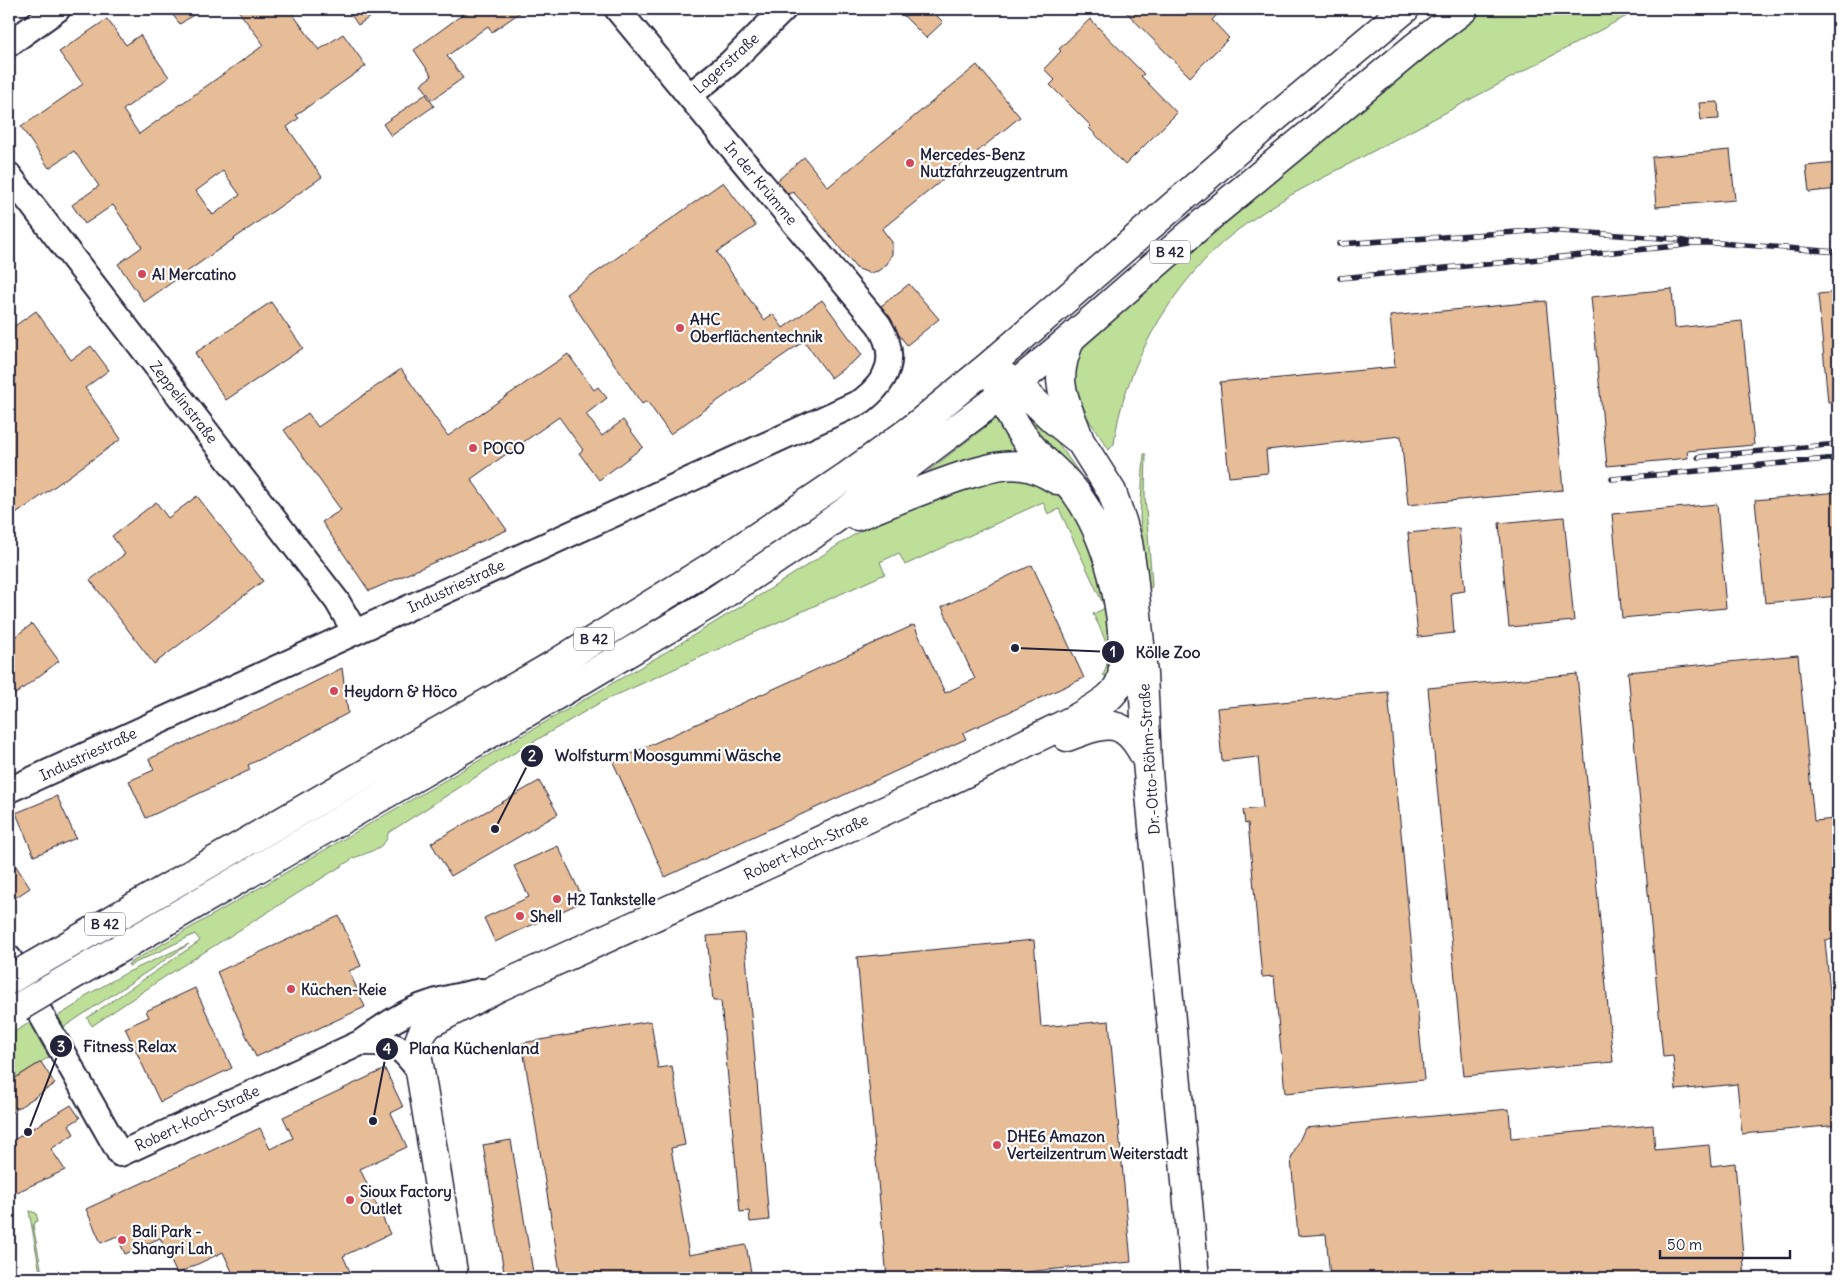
<svg xmlns="http://www.w3.org/2000/svg" width="1847" height="1287" viewBox="0 0 1847 1287" font-family="Delius,sans-serif">
<style>
.green{fill:#bddf98;stroke:#70806a}
.building{fill:#e7bd97;stroke:#22223b;fill-rule:evenodd}
.lines{fill:none;stroke-linecap:round;stroke-linejoin:round}
.minor-casing{stroke:#22223b;stroke-width:28}
.major-casing{stroke:#22223b;stroke-width:31}
.minor{stroke:#fff;stroke-width:24}
.major{stroke:#fff;stroke-width:28}
.rail-casing{stroke:#22223b;stroke-width:5.5}
.rail{stroke:#fff;stroke-width:4;stroke-dasharray:11;stroke-linecap:butt}
.major-bridge-casing{stroke:#22223b;stroke-width:31;stroke-linecap:butt}
.major-bridge{stroke:#fff;stroke-width:28}
.poi-dot{fill:#d1495b;stroke:#fff;stroke-width:2}
.labels{text-anchor:middle;dominant-baseline:central;stroke-width:4.5;stroke-linejoin:round;paint-order:stroke}
.shield{fill:#fff;stroke:#646476;stroke-width:1}
.shield-label{font-size:14px;font-weight:bold;fill:#22223b}
.street-label{font-size:15px;fill:#22223b;stroke:#fff}
.poi-label{font-size:15px;font-weight:bold;fill:#22223b;stroke:#fff;text-anchor:start}
.leader{fill:none;stroke:#22223b;stroke-width:2}
.callout-dot{fill:#22223b;stroke:#fff;stroke-width:2}
.mark-label{font-size:15px;text-anchor:middle;font-weight:bold;fill:#fff}
.callout-label{font-size:16px;text-anchor:middle;font-weight:bold;fill:#22223b;stroke:#fff;stroke-width:4.5;stroke-linejoin:round;paint-order:stroke}
</style>
<rect width="100%" height="100%" fill="#fff"/>
<filter id="ink" filterUnits="userSpaceOnUse"><feTurbulence type="fractalNoise" baseFrequency=".02" numOctaves="2"/><feDisplacementMap in="SourceGraphic" scale="10" xChannelSelector="R" yChannelSelector="G"/><feConvolveMatrix kernelMatrix="1 2 1 2 8 2 1 2 1" color-interpolation-filters="sRGB"/></filter>
<g filter="url(#ink)">
<path class="green" d="M1486 9H1640L1289 196C1266 210 1244 224 1223 242 1168 292 1123 370 1114 444L1109 450 1079 405 1073 377 1081 347 1285 170Z
M1018 404 1044 423 1082 477H1080L1046 449Z
M1002 414 1040 461 909 486Z
M1144 454H1146L1145 496 1152 584V587L1147 590 1140 517Z
M1016 475 1054 491 1066 501 1071 508 1093 552 1107 601 1110 665 1106 677 1103 675C1114 653 1103 634 1093 614L1105 608 1059 509 1048 514 1043 502 905 565 899 553 880 562 885 574 601 702 501 761 388 833C388 848 366 853 354 858L163 978 92 1026 87 1018 200 941 195 934 129 966 128 964 656 658 770 589 860 531 886 517 940 494Z
M189 944 64 1027 58 1016 79 1003 87 995 126 973Z
M29 1023 49 1057 9 1082V1035Z
M29 1211 36 1213 38 1221 35 1222V1224L33 1225 43 1278H41Z"/>
<path class="building" d="M168 9H202L180 24Z
M237 9H289L319 50 343 34 366 66 296 115 299 118 287 127 322 177 144 302 118 264 142 247 113 205 85 224 72 205 99 186 74 151 49 168 21 127 83 84 59 52 107 19 126 45 140 35 169 77 123 110 139 134 264 45ZM223 171 240 195 213 215 196 191Z
M347 9H382L358 25Z
M470 9H525L492 32 488 26 447 56 463 78 432 100 421 84 432 76 414 50Z
M897 9H930L943 22 926 38Z
M1123 9H1223L1212 20 1229 38 1190 77Z
M1090 19 1144 74 1141 76 1177 113 1125 165 1089 128 1091 126 1050 85 1055 80 1044 69 1061 51 1059 49Z
M977 65 1020 117 882 229 892 242V254L887 264 878 271 869 273 856 268 806 206 793 192 788 194 777 181 804 157 828 187Z
M426 94 434 106 391 136 383 124Z
M1718 102 1719 119 1701 120 1699 103Z
M1730 150 1735 200 1656 207 1652 157Z
M1838 163V189L1809 192 1806 166Z
M723 182 756 226 717 252 764 320 773 314 783 328 822 300 862 355 831 378 804 341 670 434 647 401 642 404 566 294Z
M909 284 939 319 907 345 899 335 891 319 881 306Z
M1672 289 1675 328 1742 321 1754 445 1687 451 1688 458 1607 466 1591 297Z
M1838 292V401L1828 402 1818 294Z
M1546 301 1563 490 1408 505 1401 436 1266 450 1268 473 1229 477 1220 382 1260 378V380L1395 367 1390 316Z
M271 302 303 348 226 400 195 353Z
M36 311 71 360 91 346 109 370 85 388 121 439 9 519V330Z
M568 354 594 390 598 387 607 398 586 414 602 436 623 420 643 447 599 480 579 453 583 450 559 417 471 479 507 530 369 591 322 522 341 510 284 430 308 413 318 427 401 369 448 436Z
M1838 492V596L1765 603 1755 500Z
M197 496 263 581 154 664 90 580 125 554 112 536 156 502 168 518Z
M1717 504 1726 608 1622 618 1612 514Z
M1564 517 1574 621 1509 627 1499 523Z
M1459 528 1465 591 1451 593 1454 633 1418 637 1408 533Z
M1032 565 1084 678 963 733 966 739 665 877 613 762 914 625 945 693 975 679 942 607Z
M32 624 59 661 9 699V641Z
M1798 655 1814 821 1835 819 1838 856V939L1825 940 1835 1044H1838V1125L1742 1134 1737 1084 1676 1090 1673 1056 1663 1057 1628 672Z
M342 668 348 713 286 747 248 765 250 770 146 818 129 781 154 770 149 759 285 697Z
M1577 674 1613 1062 1464 1076 1428 688Z
M1388 692 1424 1080 1285 1093 1274 976 1262 977 1248 823 1245 824 1243 810 1263 808 1258 757 1222 761 1217 708Z
M539 781 558 814 451 876 431 843Z
M57 796 76 838 34 856 16 813Z
M558 846 584 901 495 942 484 918 529 897 514 866Z
M9 855 30 888 9 902Z
M339 916 361 966 349 971 365 1007 256 1057 217 972Z
M744 933 769 1220 750 1222 749 1211 740 1212 721 1001H713L707 936Z
M1034 940 1041 1027 1109 1021 1131 1262 962 1278H887L857 957Z
M195 988 232 1068 160 1102 125 1028 149 1017 146 1011Z
M651 1021 658 1068 672 1066 685 1145 671 1148 689 1255 746 1245 752 1278H561L522 1043Z
M41 1062 55 1084 9 1114V1082Z
M385 1069 403 1107 391 1113 407 1147 360 1169 390 1234 343 1256 353 1278H235L223 1252 177 1274 160 1238 125 1254 117 1236 101 1243 86 1209 260 1128 270 1149 293 1138 283 1117Z
M71 1105 80 1118 69 1125 74 1134 51 1149 65 1170 15 1193 9 1183V1143Z
M1509 1109 1511 1138 1653 1125 1655 1150 1709 1145 1711 1166 1735 1163 1745 1278H1330L1326 1234 1298 1236 1291 1159 1305 1128Z
M511 1140 527 1237 534 1278H505L483 1145Z"/>
<g class="lines">
<defs>
<path id="minor" d="M9 44 58 9
M689 96 730 63 784 9
M9 175 337 601 355 632
M9 790 862 401C890 379 898 356 879 325L617 9
M9 958 120 1154 360 1043C382 1027 405 1011 431 1003 447 997 464 995 481 991
M360 1043C395 1042 399 1044 420 1072"/>
<path id="major" d="M1071 338C1051 385 1065 397 1080 441
M1001 374 1016 384 1054 420 1080 441 1112 492 1122 521 1128 542 1133 574 1143 674 1147 762 1195 1278
M857 516C892 502 926 488 962 476 981 471 1002 463 1022 466 1035 467 1047 474 1057 480
M1067 737C1108 721 1125 716 1147 761
M32 966 555 664 727 557 847 476 912 429 990 365 1270 122 1405 9
M46 991 562 692 708 605 814 534 893 477 1016 384 1071 338 1212 215 1416 46 1464 9
M454 1278 418 1059C417 1044 419 1035 429 1024L497 988C630 928 762 867 895 806 939 786 983 765 1026 743 1054 729 1083 717 1108 698 1118 689 1123 680 1123 666 1125 610 1109 539 1076 493 1065 478 1049 466 1036 452 1016 431 1006 407 996 380"/>
</defs>
<use href="#minor" class="minor-casing"/>
<use href="#major" class="major-casing"/>
<use href="#minor" class="minor"/>
<use href="#major" class="major"/>
<defs>
<path id="rail" d="M1339 244 1547 230 1676 239 1692 243H1718L1838 252
M1340 278 1677 246 1689 244
M1698 457 1838 444
M1612 479 1838 458"/>
</defs>
<use href="#rail" class="rail-casing"/>
<use href="#rail" class="rail"/>
<defs>
<path id="major-bridge" d="M9 980 32 966
M19 1007 46 991"/>
</defs>
<use href="#major-bridge" class="major-bridge-casing"/>
<use href="#major-bridge" class="major-bridge"/>
</g>
</g>
<g class="poi-dot">
<circle cx="910" cy="163" r="5"/>
<circle cx="142" cy="274" r="5"/>
<circle cx="680" cy="328" r="5"/>
<circle cx="473" cy="448" r="5"/>
<circle cx="334" cy="691" r="5"/>
<circle cx="557" cy="899" r="5"/>
<circle cx="520" cy="916" r="5"/>
<circle cx="291" cy="989" r="5"/>
<circle cx="997" cy="1145" r="5"/>
<circle cx="350" cy="1200" r="5"/>
<circle cx="122" cy="1240" r="5"/>
</g>
<g class="labels">
<g class="shield">
<rect x="1150" y="240.5" width="40" height="23" rx="4"/>
<rect x="574" y="627.5" width="40" height="23" rx="4"/>
<rect x="85" y="912.5" width="40" height="23" rx="4"/>
</g>
<g class="shield-label">
<text x="1170" y="252">B 42</text>
<text x="594" y="639">B 42</text>
<text x="105" y="924">B 42</text>
</g>
<g class="street-label">
<text transform="translate(726 63) rotate(-42)">Lagerstraße</text>
<text transform="translate(761 183) rotate(50)">In der Krümme</text>
<text transform="translate(184 402) rotate(52)">Zeppelinstraße</text>
<text transform="translate(456 586) rotate(-25)">Industriestraße</text>
<text transform="translate(88 754) rotate(-25)">Industriestraße</text>
<text transform="translate(1149 759) rotate(-94)">Dr.-Otto-Röhm-Straße</text>
<text transform="translate(806 847) rotate(-25)">Robert-Koch-Straße</text>
<text transform="translate(197 1118) rotate(-25)">Robert-Koch-Straße</text>
</g>
<g class="poi-label">
<text x="920" y="154">Mercedes-Benz<tspan x="920" dy="17">Nutzfahrzeugzentrum</tspan></text>
<text x="152" y="274">Al Mercatino</text>
<text x="690" y="319">AHC<tspan x="690" dy="17">Oberflächentechnik</tspan></text>
<text x="483" y="448">POCO</text>
<text x="344" y="691">Heydorn &amp; Höco</text>
<text x="567" y="899">H2 Tankstelle</text>
<text x="530" y="916">Shell</text>
<text x="301" y="989">Küchen-Keie</text>
<text x="1007" y="1136">DHE6 Amazon<tspan x="1007" dy="17">Verteilzentrum Weiterstadt</tspan></text>
<text x="360" y="1191">Sioux Factory<tspan x="360" dy="17">Outlet</tspan></text>
<text x="132" y="1231">Bali Park -<tspan x="132" dy="17">Shangri Lah</tspan></text>
</g>
</g>
<path class="leader" d="M1015 648L1113 652M495 829L532 756M28 1132L61 1046M373 1121L387 1049"/>
<g class="callout-dot">
<circle cx="1015" cy="648" r="5"/>
<circle cx="495" cy="829" r="5"/>
<circle cx="28" cy="1132" r="5"/>
<circle cx="373" cy="1121" r="5"/>
<circle cx="1113" cy="652" r="12"/>
<circle cx="532" cy="756" r="12"/>
<circle cx="61" cy="1046" r="12"/>
<circle cx="387" cy="1049" r="12"/>
</g>
<g class="mark-label">
<text x="1113" y="657">1</text>
<text x="532" y="761">2</text>
<text x="61" y="1052">3</text>
<text x="387" y="1054">4</text>
</g>
<g class="callout-label">
<text x="1168" y="658">Kölle Zoo</text>
<text x="668" y="761">Wolfsturm Moosgummi Wäsche</text>
<text x="130" y="1052">Fitness Relax</text>
<text x="474" y="1054">Plana Küchenland</text>
</g>
<rect width="1847" height="1287" fill="none" stroke="#fff" stroke-width="30"/>
<rect x="15" y="15" width="1817" height="1257" fill="none" stroke="#22223b" stroke-width="2" filter="url(#ink)"/>
<path d="M1660 1250v8h130v-8" fill="none" stroke="#22223b" stroke-width="2.5"/>
<text x="1667" y="1250" font-size="15" fill="#22223b" stroke="#ffffff" stroke-width="4" paint-order="stroke">50 m</text>
</svg>
